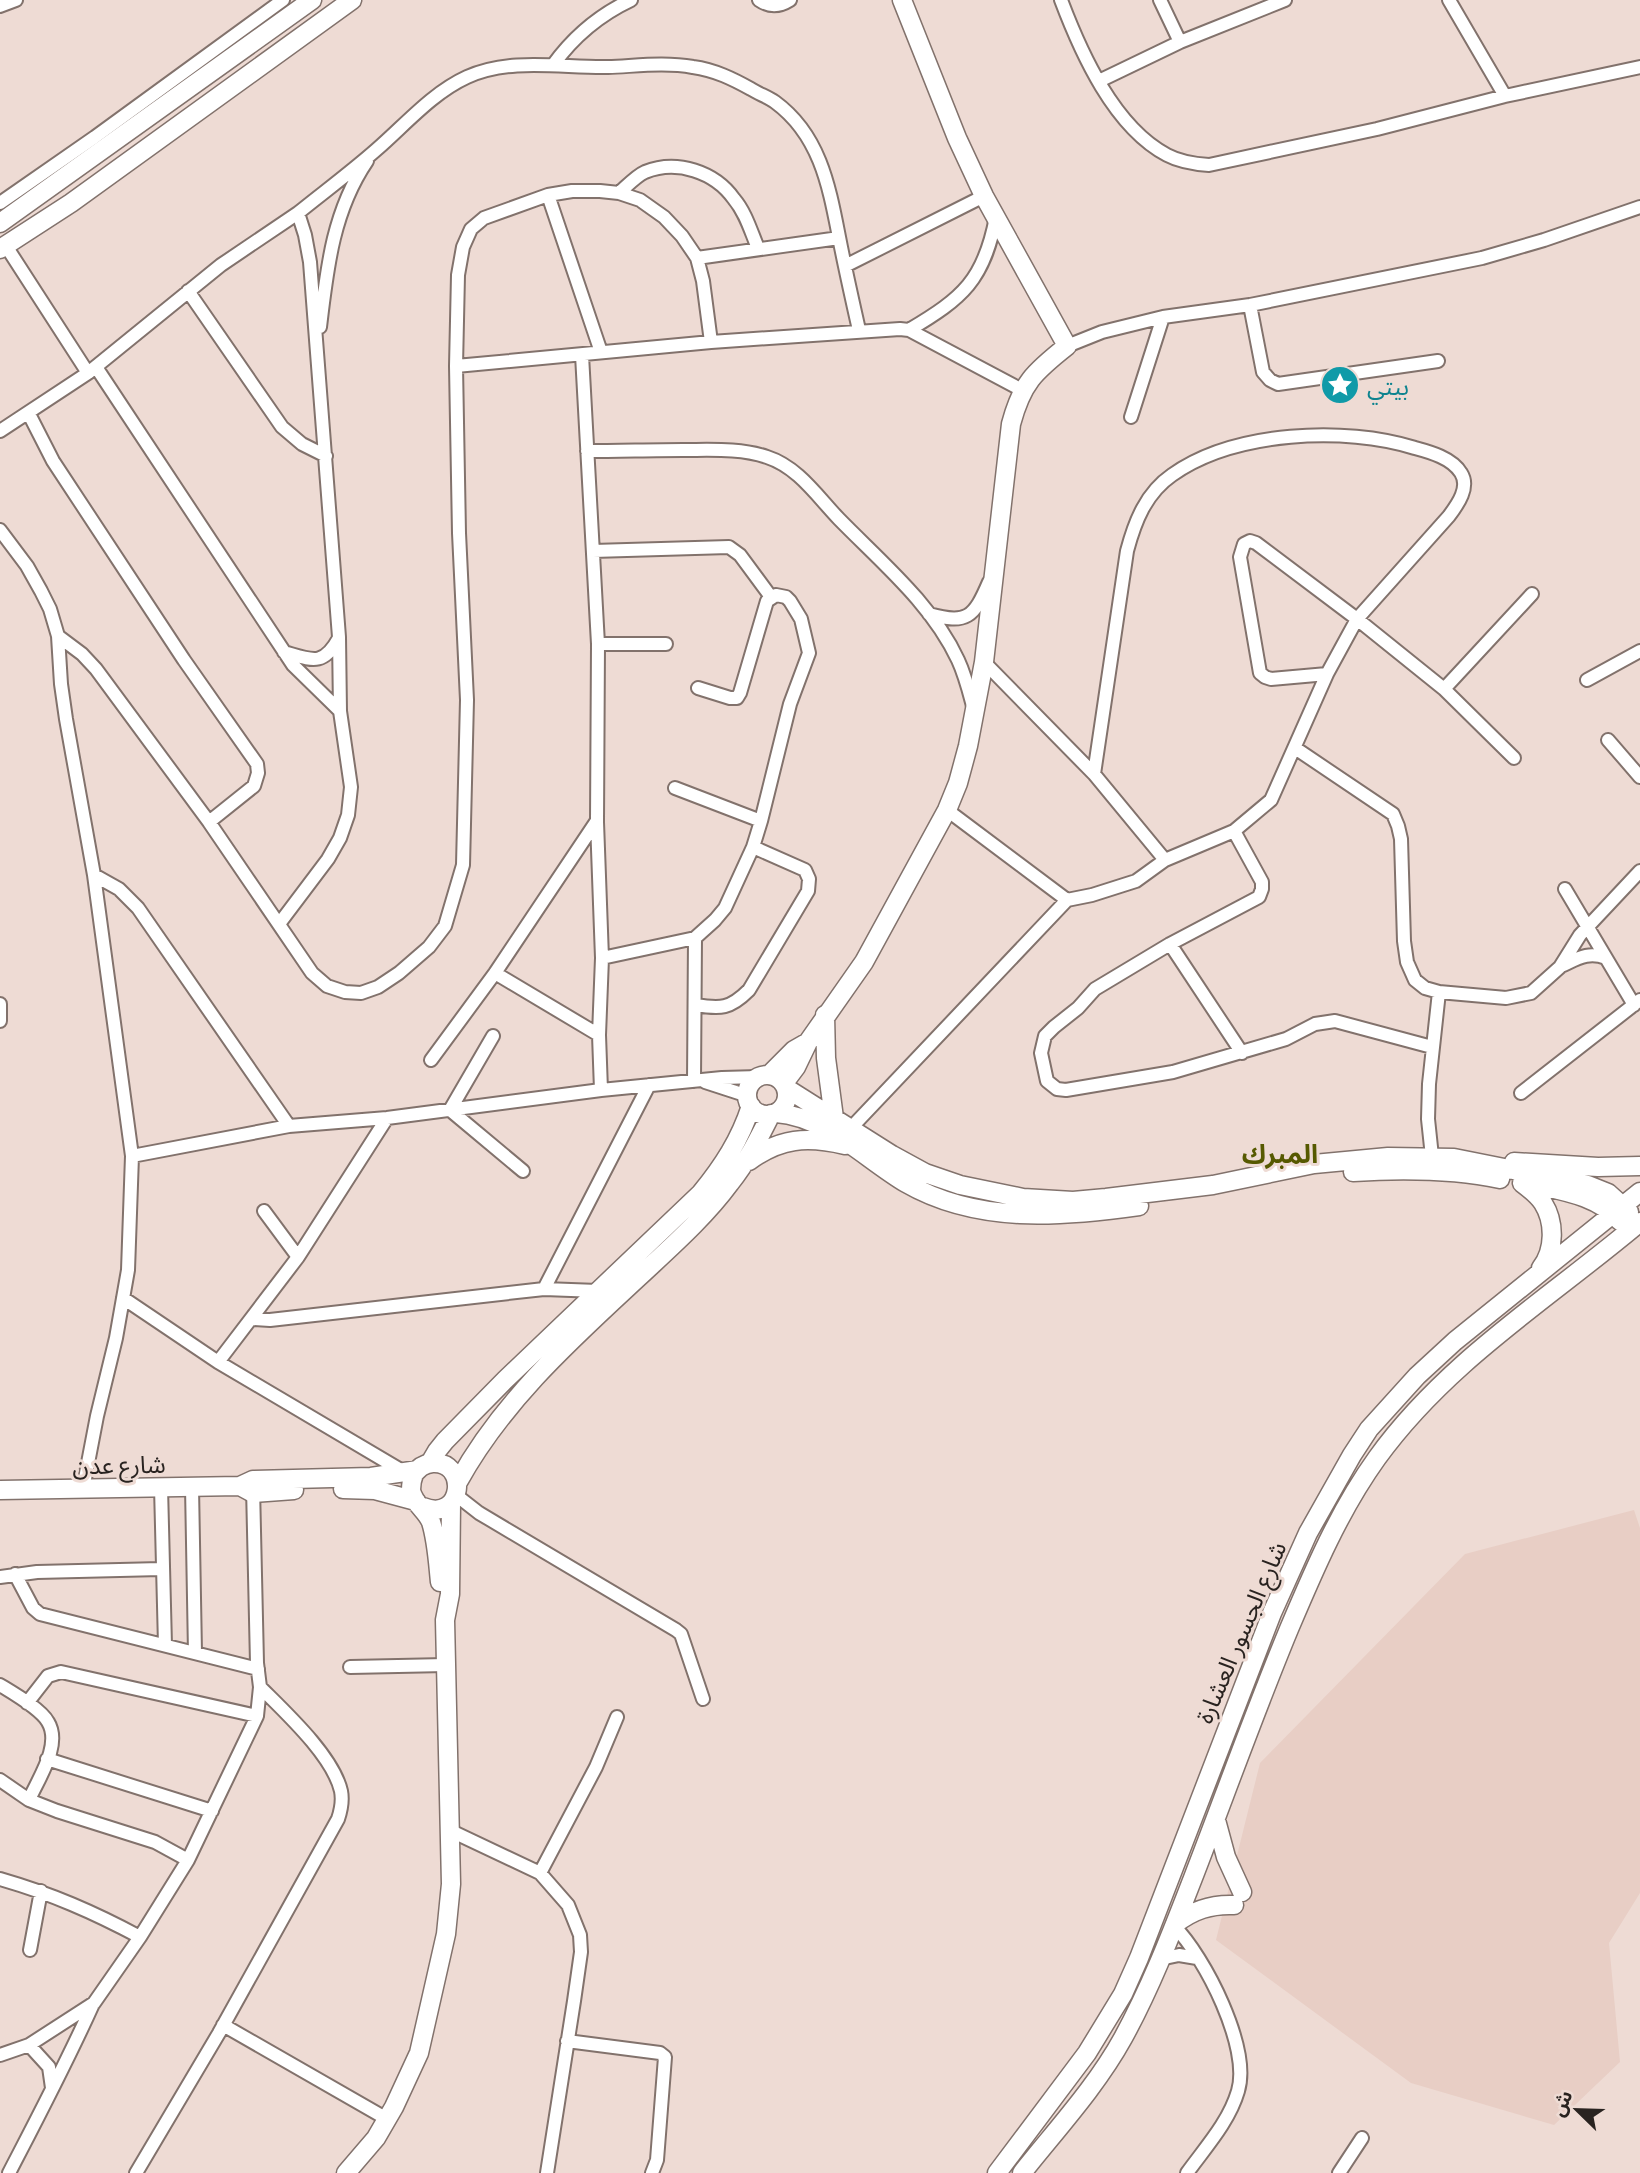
<svg xmlns="http://www.w3.org/2000/svg" width="1640" height="2173" viewBox="0 0 1640 2173" font-family="'Exo 2','Noto Sans Arabic',sans-serif">
<style>
.built{fill:#e8cec5}
.lines{fill:none;stroke-linecap:round;stroke-linejoin:round}
.street-casing{stroke:#82726c;stroke-width:16}
.secondary-casing{stroke:#82726c;stroke-width:21}
.street{stroke:#fff;stroke-width:12}
.secondary{stroke:#fff;stroke-width:18}
.labels{text-anchor:middle;dominant-baseline:central;stroke-width:6;stroke-linejoin:round;paint-order:stroke}
.culture-label{font-size:24px;fill:#0d838f;stroke:#eedbd4;text-anchor:start}
.street-label{font-size:24px;fill:#292320;stroke:#eedbd4}
.neighbourhood-label{font-size:26px;font-weight:bold;fill:#565900;stroke:#eedbd4}
</style>
<rect width="100%" height="100%" fill="#eedbd4"/>
<path class="built" d="M1634 1510 1640 1528V1893L1609 1943 1620 2062 1554 2125 1411 2083 1216 1940 1260 1763 1465 1554Z"/>
<g class="lines">
<defs>
<path id="street" d="M759 0C769 7 779 7 790 0
M1061 0C1081 53 1114 127 1167 155 1180 162 1194 164 1209 165L1377 129 1505 96 1640 67
M1160 0 1180 42 1285 0
M1449 0 1505 96
M0 6 16 0
M553 65C574 36 599 15 631 0
M1099 81 1180 42
M619 193C627 186 636 176 645 172 677 159 715 172 734 199 746 213 751 232 758 248
M548 195 601 352
M0 203 95 137 283 0
M6 246 88 373
M697 258 839 238
M845 266 984 196
M188 291 282 427 302 444 326 456
M1250 305 1263 372 1270 380 1278 384 1438 361
M320 327C327 268 333 211 367 161
M909 330C963 298 984 280 996 217
M1067 346 1102 332 1163 317 1250 305 1482 258 1544 240 1640 207
M582 355 598 644 597 822 602 958 599 1035 601 1090
M456 366 711 342 900 329 909 330 1022 390
M96 367 293 665 340 711
M29 414 53 461 184 660 257 764 258 773 254 786 209 822
M1131 417 1163 317
M0 431 88 373 221 265 298 213
M587 451C619 451 651 450 683 450 711 450 741 448 767 457 798 467 817 496 839 519 881 562 932 604 958 660 965 675 969 691 973 706
M0 530 27 566 41 591 50 609 58 636 61 684 66 719 94 875 132 1156 128 1270 116 1338 97 1416 83 1489
M593 551 729 547 740 555 771 597
M929 614C967 625 974 617 989 582
M58 636 82 654 96 669 209 822 312 973 327 986 345 992 361 993 378 987 399 973 429 947 445 926 463 865 467 700 459 533 456 366 458 275 463 247 471 229 484 218 548 195 572 191H600L619 193 640 200 664 217 682 236 697 258 703 281 711 342
M598 644H666
M284 652C312 660 323 667 339 638
M984 662 1094 774 1165 860
M1327 674 1271 679 1265 677 1260 673 1240 557 1244 544 1250 541 1256 543 1357 619 1444 689 1514 758
M1587 680 1640 651
M1444 689 1532 594
M1608 740 1640 777
M1295 748 1393 814 1398 826 1401 839 1404 941 1407 962 1415 980 1425 988 1439 992 1506 998 1531 993 1560 967 1580 935 1640 871
M675 788 761 821
M947 810 1067 900 1092 895 1136 881 1165 860 1234 831 1271 800 1327 674 1357 619 1449 516C1458 504 1470 487 1461 473 1452 458 1430 452 1415 448 1345 426 1234 431 1172 475 1146 493 1135 521 1127 551L1094 774
M1234 831 1262 882V889L1259 897 1170 944 1095 989 1078 1008 1054 1027 1045 1036 1041 1053 1047 1081 1057 1089 1066 1090 1173 1072 1286 1039 1315 1024 1335 1021 1432 1047
M94 875 119 889 138 908 289 1126
M1565 889 1634 1005
M279 924 328 859 340 838 348 815 351 787 340 711 339 637 310 262 305 235 298 213C324 192 351 172 376 150 405 125 432 93 467 77 511 57 562 68 608 67 636 66 665 62 693 67 715 70 733 79 751 89 759 94 768 97 775 102 820 135 829 186 839 237 845 268 852 299 859 330
M1170 944 1242 1053
M602 958 695 938
M1561 966C1577 959 1588 951 1606 958
M495 973 599 1035
M0 1004V1021
M695 1005C721 1009 730 1009 749 990L808 891 809 879 805 870 753 847
M493 1036 450 1110 523 1171
M431 1060 495 973 596 822
M694 1081 695 938 715 920 725 908 753 847 761 821 790 704 809 653 801 619 790 601 786 597 776 595 767 601 740 693 737 698H730L698 688
M705 1082 748 1096
M1521 1093 1640 1000
M850 1129 1067 900
M132 1156 289 1126 387 1118 601 1090 722 1078 759 1077
M1433 1166 1428 1119 1429 1084 1439 992
M264 1211 298 1257
M544 1289 649 1085
M123 1298 218 1362 404 1472
M252 1319 270 1320 544 1289 598 1291
M218 1362 298 1257 387 1118
M161 1487 165 1645
M192 1487 195 1653
M456 1495 479 1513 676 1630 681 1634 703 1699
M15 1574 33 1608 40 1614 258 1669
M0 1577 37 1572 161 1569
M350 1667 446 1665
M0 1685C13 1693 41 1709 48 1722 62 1745 38 1779 29 1800
M27 1703 48 1676 61 1672 257 1716
M47 1759 212 1811
M0 1780 29 1800 57 1811 155 1842 188 1860
M449 1830 540 1873 568 1905 580 1935 581 1952 574 2001 547 2173
M540 1873 596 1767 617 1717
M0 1879C52 1894 93 1912 140 1937
M1174 1926C1205 1957 1251 2048 1238 2091 1229 2122 1205 2148 1187 2173
M30 1950 41 1891
M1160 1959 1179 1955 1197 1958
M223 2025 387 2119
M567 2041 660 2053 665 2057 657 2160 652 2173
M29 2045 49 2067 52 2088
M0 2055 29 2045 94 2003 140 1937 188 1860 257 1716 260 1687 257 1663 253 1487
M9 2173C38 2117 67 2062 93 2004
M136 2173 219 2033 338 1819C341 1810 343 1801 341 1791 333 1756 285 1712 260 1687
M1339 2173 1362 2138"/>
<path id="secondary" d="M0 223 312 0
M0 249 71 203 352 0
M825 1015 826 1058 834 1118
M769 1075 794 1050 808 1042
M747 1095a20 20 0 1 1 40 0a20 20 0 1 1-40 0Z
M784 1083 796 1067 808 1042 864 962 947 810 958 783 968 746 984 662 1011 424C1022 383 1034 372 1067 346L984 196 957 138 902 0
M786 1088 892 1155 925 1173 960 1185 1023 1198 1073 1201 1106 1198 1213 1185 1314 1164 1388 1157 1454 1158 1588 1185 1608 1193 1629 1212
M776 1113C827 1117 864 1158 906 1183 977 1224 1061 1217 1139 1206
M749 1161C780 1138 807 1136 845 1145
M1514 1162 1598 1167 1640 1166
M1353 1172C1402 1169 1452 1169 1500 1179
M1522 1183C1530 1189 1538 1195 1543 1203 1555 1222 1555 1250 1541 1268
M1541 1186C1569 1192 1600 1198 1620 1221
M430 1463 437 1451 445 1441 505 1380 701 1193C723 1166 740 1140 751 1106
M458 1482C503 1400 573 1338 641 1275 672 1246 705 1217 730 1183 747 1162 759 1138 771 1114
M240 1486 253 1493 294 1490
M343 1489 375 1490 416 1501
M0 1490 240 1486 253 1480 371 1477 418 1470
M423 1507C464 1523 469 1460 432 1463 425 1464 418 1468 414 1474 412 1479 411 1485 411 1490 413 1503 426 1510 431 1522 437 1541 438 1563 440 1582
M1216 1820 1226 1857 1242 1892
M1175 1924C1193 1910 1211 1904 1234 1905
M346 2173 376 2138 394 2107 419 2053 446 1934 451 1884 445 1620 450 1594 451 1503
M997 2173 1087 2053 1123 1994 1139 1958 1272 1613 1308 1533 1352 1455 1369 1429 1417 1376 1455 1341 1640 1192
M1022 2173C1056 2130 1096 2087 1123 2038 1151 1987 1172 1932 1193 1878 1225 1795 1255 1711 1289 1629 1314 1570 1339 1511 1377 1458 1447 1361 1550 1298 1640 1222"/>
</defs>
<use href="#street" class="street-casing"/>
<use href="#secondary" class="secondary-casing"/>
<use href="#street" class="street"/>
<use href="#secondary" class="secondary"/>
</g>
<defs>
<symbol id="sight-disc" viewBox="-11 -11 22 22"><circle r="9.5" fill="#0f9aa8" stroke="#eedbd4"/><path d="M0-6L1.8-2.2L6-1.7L2.9 1.2L3.7 5.4L0 3.3L-3.7 5.4L-2.9 1.2L-6-1.7L-1.8-2.2Z" fill="#fff"/></symbol>
</defs>
<g fill-rule="evenodd">
<use href="#sight-disc" x="1318" y="363" width="44" height="44"/>
</g>
<g class="labels">
<g class="culture-label">
<text x="1367" y="385">بيتي</text>
</g>
<g class="street-label">
<text transform="translate(119 1464) rotate(-1)">شارع عدن</text>
<text transform="translate(1240 1632) rotate(-67)">شارع الجسور العشارة</text>
</g>
<g class="neighbourhood-label">
<text x="1280" y="1152">المبرك</text>
</g>
</g>
<g transform="translate(1577 2110) rotate(293)" stroke="#eedbd4" stroke-width="5" paint-order="stroke">
<path d="M0-5L12 26L0 18L-12 26Z" fill="#292320"/>
<text y="-10" font-size="19" font-weight="bold" text-anchor="middle" fill="#292320">ش</text>
</g>
</svg>
